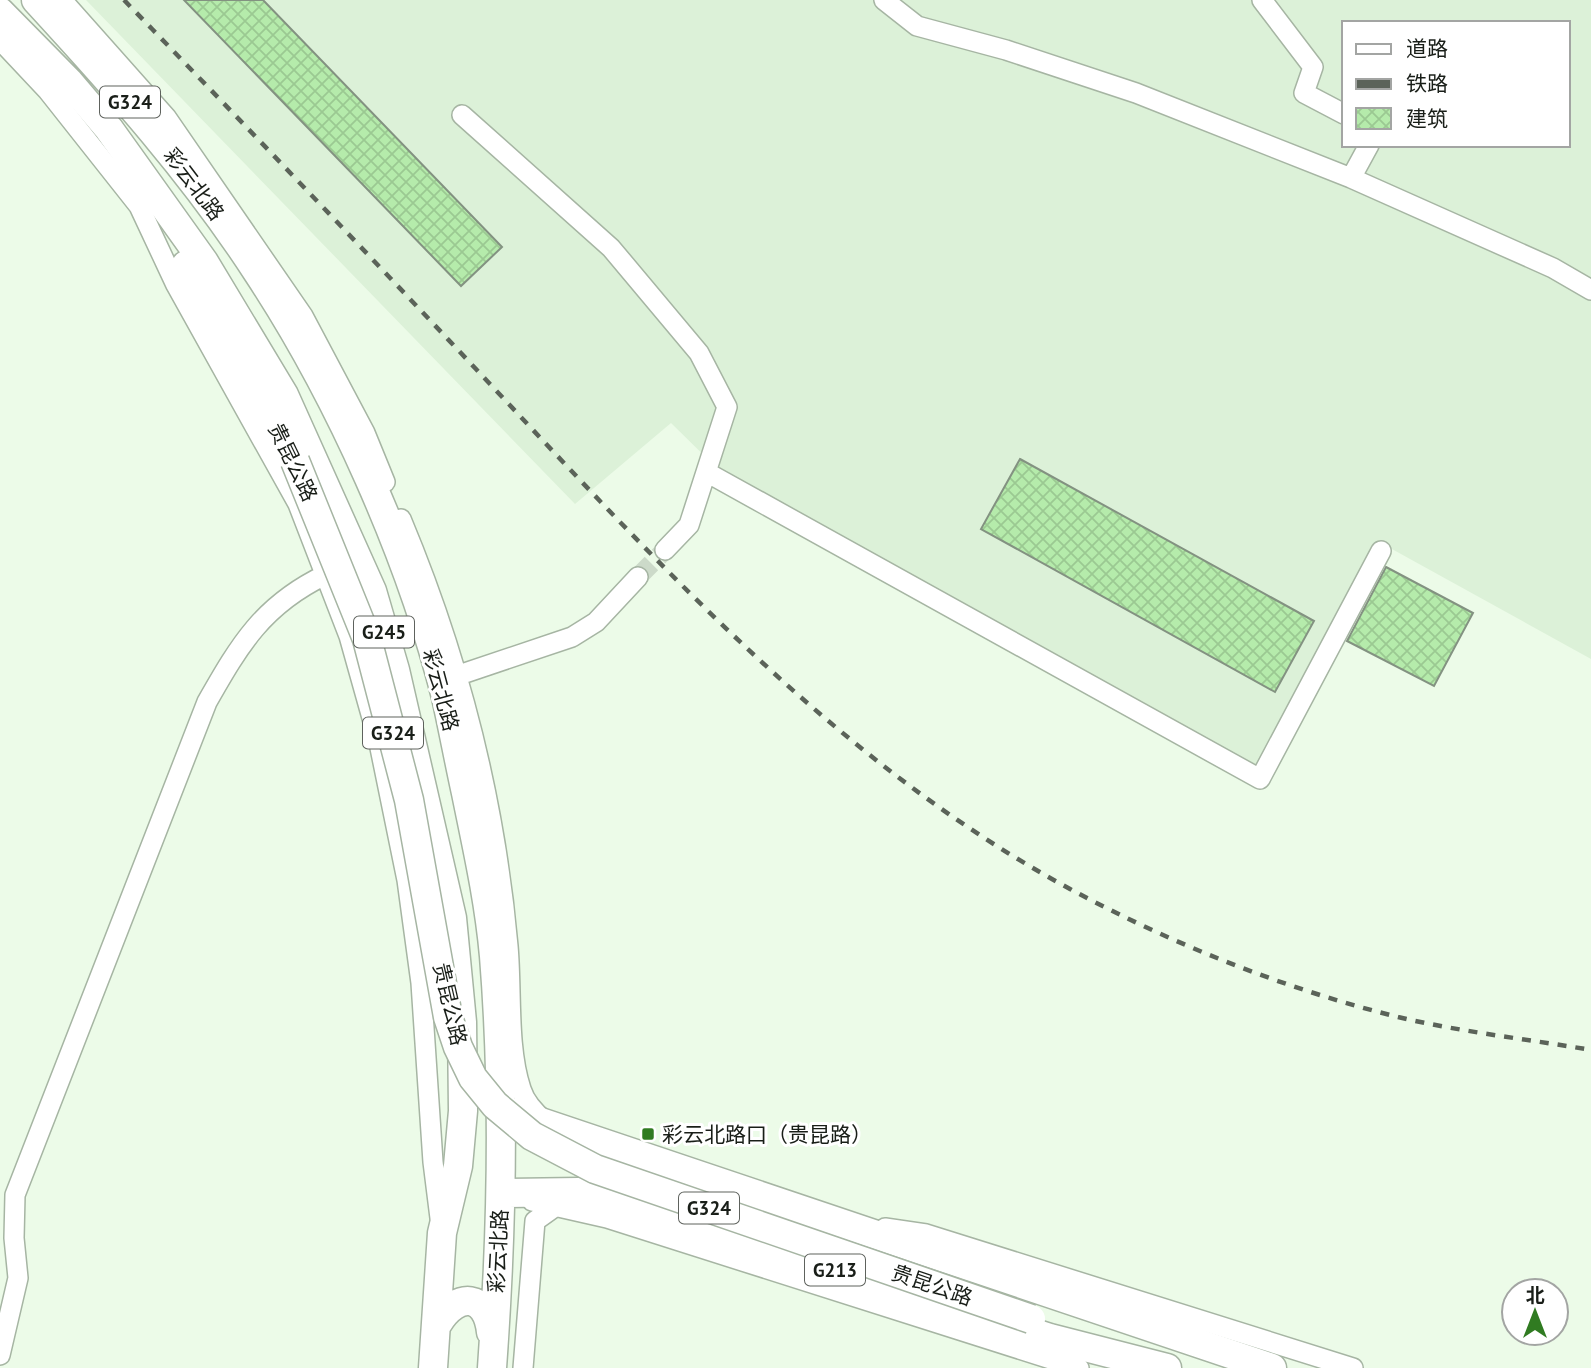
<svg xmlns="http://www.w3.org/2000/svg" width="1591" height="1368" viewBox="0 0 1591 1368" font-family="'PT Sans','Noto Sans SC',sans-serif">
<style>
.built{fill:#dcf1d8;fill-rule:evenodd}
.building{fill:url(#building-cross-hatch);stroke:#839281;stroke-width:2}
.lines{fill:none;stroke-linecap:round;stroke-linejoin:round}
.minor-tunnel{stroke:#ccdac9;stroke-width:19;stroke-dasharray:19 10;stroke-linecap:butt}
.minor-casing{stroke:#a6b5a3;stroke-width:22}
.highway-casing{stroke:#a6b5a3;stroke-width:31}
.minor{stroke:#fff;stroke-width:19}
.highway{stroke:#fff;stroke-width:28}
.rail{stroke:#5b6359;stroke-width:4.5;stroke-dasharray:9 9;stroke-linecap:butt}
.highway-bridge-casing{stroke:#a6b5a3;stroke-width:31;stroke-linecap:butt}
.highway-bridge{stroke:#fff;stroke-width:28}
.poi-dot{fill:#307b21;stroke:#fff;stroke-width:2.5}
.labels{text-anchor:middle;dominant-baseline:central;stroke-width:6;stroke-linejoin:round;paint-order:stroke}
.shield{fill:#fff;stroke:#5e625d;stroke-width:2}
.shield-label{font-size:19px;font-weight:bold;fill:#191e18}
.street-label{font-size:21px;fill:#191e18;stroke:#fff}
.poi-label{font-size:21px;fill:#191e18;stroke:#fff;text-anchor:start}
</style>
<defs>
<pattern id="building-cross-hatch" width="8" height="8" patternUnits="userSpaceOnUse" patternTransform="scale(1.75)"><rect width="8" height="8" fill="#b5ebab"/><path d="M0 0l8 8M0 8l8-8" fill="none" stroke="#9bc992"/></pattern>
</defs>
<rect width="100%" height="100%" fill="#ecfbe8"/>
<path class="built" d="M86 0H1591V659L1381 543 1261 770 729 480 671 423 575 504ZM1344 23H1568V145H1344Z"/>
<path class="building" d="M184 0H263L502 247 461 286Z
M1020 459 1314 621 1275 692 981 529Z
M1386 567 1473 613 1434 686 1347 641Z"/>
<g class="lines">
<path class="minor-tunnel" d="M638 577 665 550"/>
<defs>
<path id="minor" d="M62 0 166 117 303 316 365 433 385 482
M884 0 917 26 1006 50 1136 93 1351 178 1553 268 1591 290
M1262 0 1313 67 1304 93 1344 114
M0 40 48 91 139 206 176 285 298 504 349 636 379 743 407 880 421 983 433 1162 440 1218
M462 115 611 248 699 353 727 407 689 525 665 550
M1351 178 1369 145
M708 473 1260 779 1381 551
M401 519C458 655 495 799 508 946 512 990 507 1047 521 1089 525 1102 535 1113 546 1122
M456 676 572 637 596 622 638 577
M532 1201 607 1218 1079 1368
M885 1228 926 1234 1353 1368
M0 1355 18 1278 14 1238 15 1195 207 702C240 644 263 605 325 575
M523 1368 535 1221 556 1206"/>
<path id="highway" d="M36 0C116 87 194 174 258 273 339 396 410 555 446 697 453 729 459 761 466 793 477 847 489 900 494 956 505 1093 502 1231 492 1368
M0 12 69 82 109 129 204 262 284 395 372 591 395 670 452 918 462 1022 463 1111 458 1166 442 1233 433 1368
M186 265 295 461
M502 1109 1272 1368
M501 1193 579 1192 609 1199 1050 1338 1167 1368
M438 1323C458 1291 487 1294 491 1332"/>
</defs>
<use href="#minor" class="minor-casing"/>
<use href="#highway" class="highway-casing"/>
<use href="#minor" class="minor"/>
<use href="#highway" class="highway"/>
<path class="rail" d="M124 0C247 127 369 255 490 384 666 572 841 765 1070 889 1172 944 1285 989 1398 1017 1461 1032 1527 1039 1591 1050"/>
<defs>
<path id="highway-bridge" d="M295 461 367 639 409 800 448 1017 458 1047 473 1078 495 1105 532 1136 595 1169 1031 1319"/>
</defs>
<use href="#highway-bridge" class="highway-bridge-casing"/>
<use href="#highway-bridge" class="highway-bridge"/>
</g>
<rect class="poi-dot" x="641" y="1127" width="14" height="14" rx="3.5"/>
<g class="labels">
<g class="shield">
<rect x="100" y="86.5" width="60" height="31" rx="5"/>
<rect x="354" y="616.5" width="60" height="31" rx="5"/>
<rect x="363" y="717.5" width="60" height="31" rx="5"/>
<rect x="679" y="1192.5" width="60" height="31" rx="5"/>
<rect x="805" y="1254.5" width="60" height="31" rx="5"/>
</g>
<g class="shield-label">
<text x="130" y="102">G324</text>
<text x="384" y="632">G245</text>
<text x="393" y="733">G324</text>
<text x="709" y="1208">G324</text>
<text x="835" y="1270">G213</text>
</g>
<g class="street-label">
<text transform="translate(194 184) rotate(53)">彩云北路</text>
<text transform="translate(293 462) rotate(64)">贵昆公路</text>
<text transform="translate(441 690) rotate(75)">彩云北路</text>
<text transform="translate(450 1004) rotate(77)">贵昆公路</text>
<text transform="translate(498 1251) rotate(-87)">彩云北路</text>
<text transform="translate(932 1285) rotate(19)">贵昆公路</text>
</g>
<g class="poi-label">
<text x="662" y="1134">彩云北路口（贵昆路）</text>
</g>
</g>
<rect x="1342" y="21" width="228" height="126" fill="#ffffff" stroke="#a3a5a3" stroke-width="2"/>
<rect x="1356" y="44" width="35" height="10" fill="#ffffff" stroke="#a3a5a3" stroke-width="2"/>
<text x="1406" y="56" font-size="21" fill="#191e18">道路</text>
<rect x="1356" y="79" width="35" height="10" fill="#5b6359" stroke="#a3a5a3" stroke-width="2"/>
<text x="1406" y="91" font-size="21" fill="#191e18">铁路</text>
<rect x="1356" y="108" width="35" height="21" fill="url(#building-cross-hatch)" stroke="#a3a5a3" stroke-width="2"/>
<text x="1406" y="126" font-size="21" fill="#191e18">建筑</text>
<g transform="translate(1535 1312)"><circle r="33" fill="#ffffff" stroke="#a3a5a3" stroke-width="2"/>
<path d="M0-5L12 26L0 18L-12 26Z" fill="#307b21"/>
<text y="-10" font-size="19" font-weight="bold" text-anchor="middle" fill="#191e18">北</text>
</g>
</svg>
